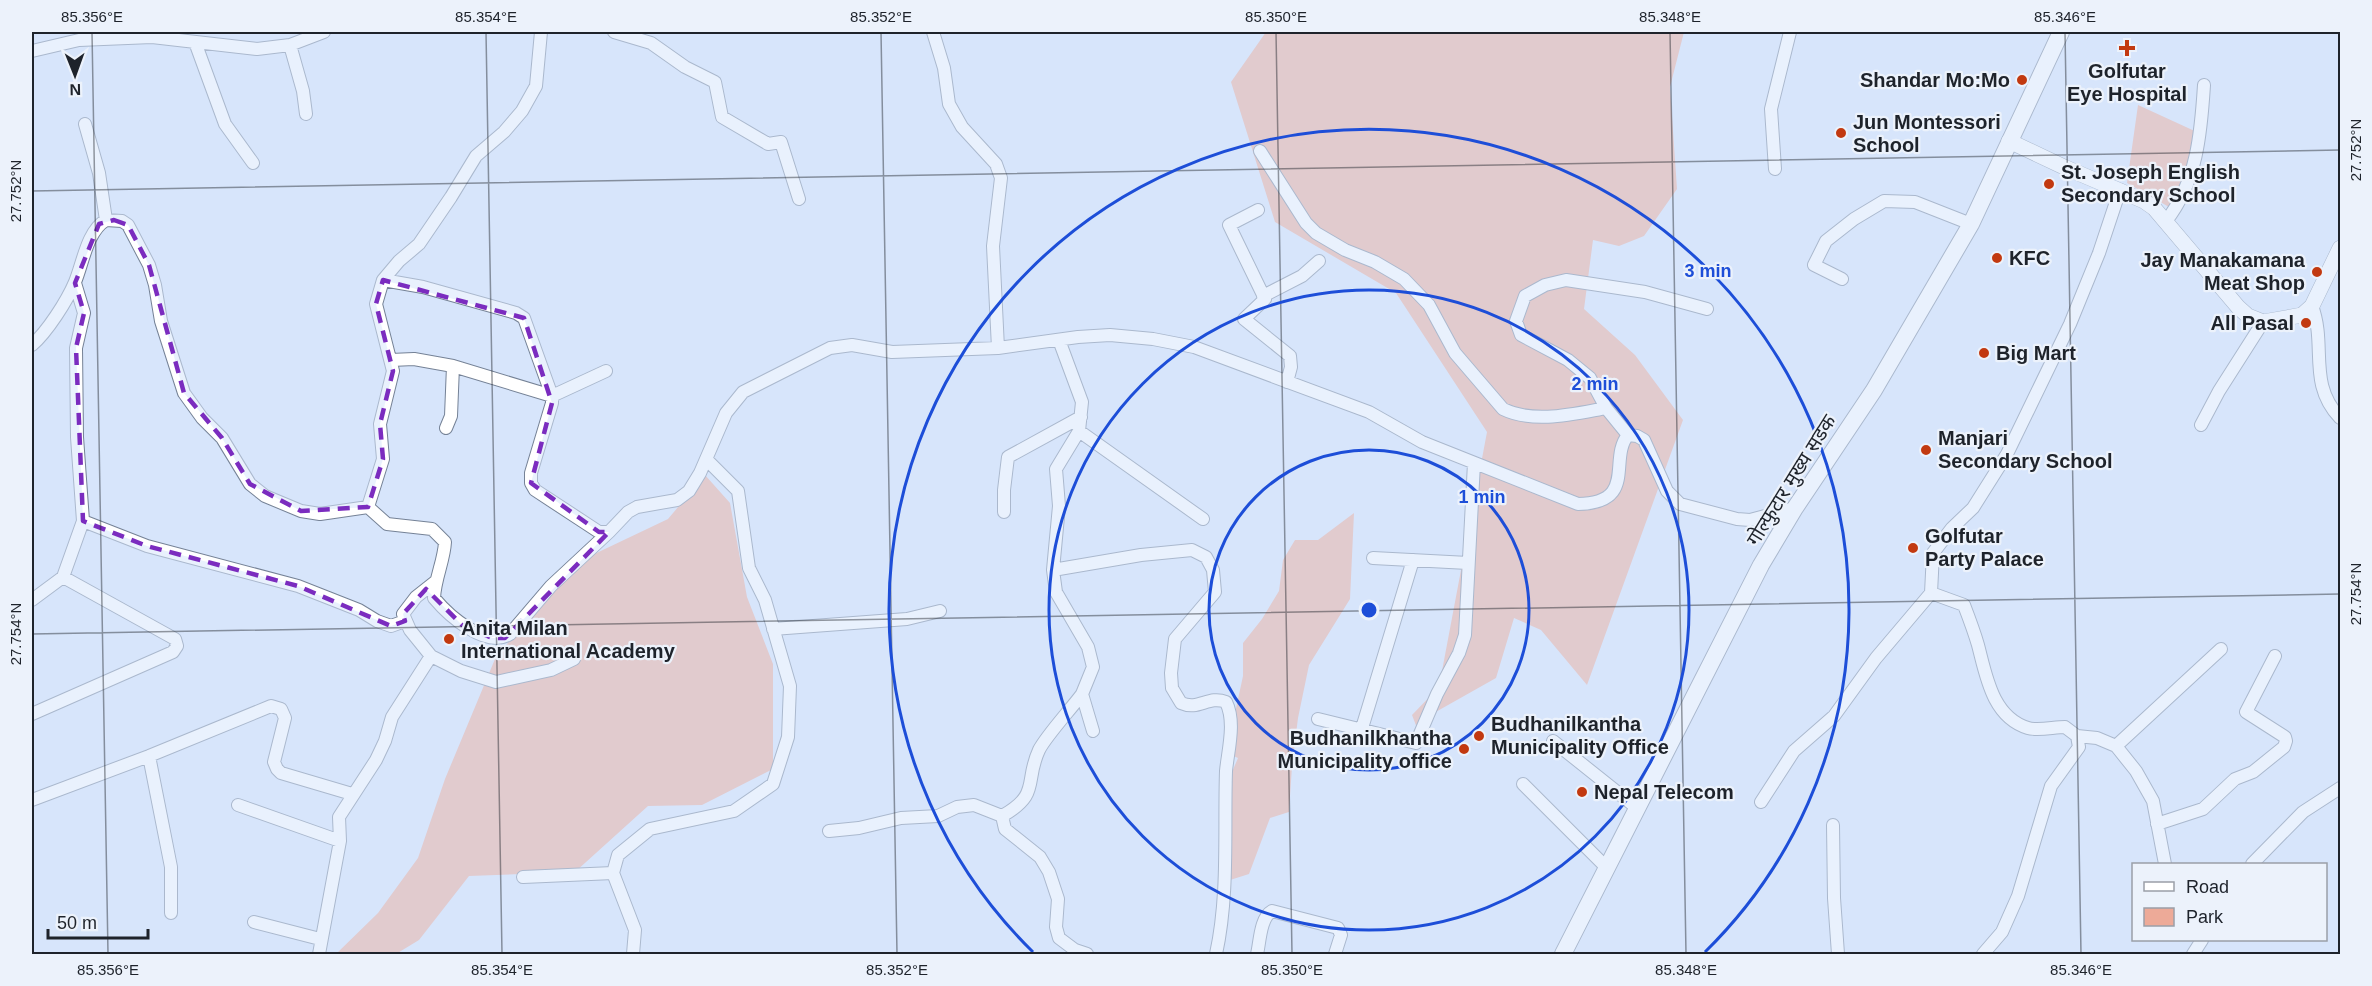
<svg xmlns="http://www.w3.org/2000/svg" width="2372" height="986" viewBox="0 0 2372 986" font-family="Arial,'Noto Sans Devanagari',sans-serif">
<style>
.green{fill:#edaa98}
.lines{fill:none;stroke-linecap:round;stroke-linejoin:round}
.minor-casing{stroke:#758296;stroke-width:14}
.tertiary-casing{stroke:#758296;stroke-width:16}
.secondary-casing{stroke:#758296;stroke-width:18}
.minor{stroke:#fff;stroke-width:12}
.tertiary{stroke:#fff;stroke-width:15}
.secondary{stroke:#fff;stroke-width:16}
.marked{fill:none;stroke:#7b2cbf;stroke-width:4.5;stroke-dasharray:12 8;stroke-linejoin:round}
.ticks{fill:none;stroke:#1e232b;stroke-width:1.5;stroke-opacity:0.45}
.ring{fill:none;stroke:#1d4ed8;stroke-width:3}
.poi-dot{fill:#c23910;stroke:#ecf2fb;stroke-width:2}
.labels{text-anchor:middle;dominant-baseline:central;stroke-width:4.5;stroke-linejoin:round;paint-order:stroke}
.poi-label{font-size:20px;font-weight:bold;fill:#1e232b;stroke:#ecf2fb;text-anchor:start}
.street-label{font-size:20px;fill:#1e232b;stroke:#ecf2fb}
.centre{fill:#1d4ed8;stroke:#ecf2fb;stroke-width:3}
.ring-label{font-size:18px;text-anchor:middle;font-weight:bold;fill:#1d4ed8;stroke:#ecf2fb;stroke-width:4.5;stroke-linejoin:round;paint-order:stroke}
.neatline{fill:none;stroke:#1e232b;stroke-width:2}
.ticks-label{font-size:15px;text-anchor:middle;fill:#1e232b}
</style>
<rect width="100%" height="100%" fill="#d7e5fb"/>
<path class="green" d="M1266 32H1684L1670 87 1677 189 1644 236 1619 246 1593 240 1584 309 1635 355 1683 420 1587 685 1541 630 1514 618 1496 678 1425 718 1417 728 1412 715 1439 687 1487 432 1396 293 1275 222 1231 82Z
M2138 105 2199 133 2197 147 2169 207 2127 183Z
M705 475 730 503 747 597 773 664V769L702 805 648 806 575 872 469 876 419 940 396 954H336L378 913 418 858 445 779 495 659 519 629 586 558 668 519Z
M1354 513 1350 599 1309 665 1298 718 1292 766 1289 812 1270 818 1249 874 1230 880 1229 779 1238 758 1231 755 1235 713 1243 676V643L1262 619 1279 591 1283 560 1295 540H1318Z"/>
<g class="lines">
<defs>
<path id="minor" d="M614 32 651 43 685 67 715 82 722 117 768 144 781 142 799 199
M933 32 944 68 949 104 962 127 996 164 1001 178 993 246 998 348
M195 42 225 124 253 163
M290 45 303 91 306 114
M32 51 79 40 152 37 257 49 290 45 324 32
M85 124 99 173 106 220
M1260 151 1306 223 1316 233 1345 250 1375 262 1404 279 1429 305 1455 353 1503 409C1534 424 1573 414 1606 408
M1775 169 1771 109 1790 32
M1258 210 1229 225 1265 299 1244 319 1290 356 1291 367 1287 382
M2166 221C2197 182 2201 133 2204 85
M1842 279 1814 265 1826 241 1854 219 1884 201 1915 202 1971 224
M383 280 399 261 419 244 451 197 476 156 504 132 522 111 536 86 541 32
M75 283 84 313 76 348 77 437 83 521 147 546 298 586 359 610 377 621 391 626 405 621
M1263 296 1302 276 1319 261
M2312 306C2327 346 2307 383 2340 418
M1059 340 1082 402 1079 431 1203 519
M32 345C47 332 67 301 75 282 83 263 87 231 106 220L122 221 128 225 149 265 155 285 161 321 184 393 202 418 222 438 250 484 265 496 301 511 320 514 368 507 383 459 380 424 393 371 376 304 383 280 423 287 516 313 524 318 552 396V403L531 473V483L535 490 599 532H609L628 512 637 507 677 500 689 491 700 473 726 413 743 392 830 348 852 345 892 352 998 348 1078 337 1110 335 1153 339 1194 347 1369 412 1422 442 1578 504C1638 503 1608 459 1628 435
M391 360 414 359 453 366 451 416 446 428
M453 366 552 396 606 371
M2201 425 2219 391 2263 322
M1079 431 1056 469 1059 506 1053 570 1141 555 1192 550 1206 557 1213 570 1215 592 1175 639 1171 673 1172 688 1181 703C1199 711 1208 695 1226 702 1236 722 1228 750 1226 771 1224 831 1229 895 1216 954
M1628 435 1606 408 1590 378 1568 360 1521 335 1516 321 1525 296 1545 285 1566 280 1645 292 1707 309
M1628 435 1637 436 1644 440 1667 491 1680 504 1737 519 1750 520 1795 508
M368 507 387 524 432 529 445 542C444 561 435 578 434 598 449 616 486 649 510 634L551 586 609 532
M1004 512V490L1008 457 1081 417
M1373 558 1468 563
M1053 570 1056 592 1088 647 1093 667 1082 694 1093 731
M32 600 63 577 83 521
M773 629 907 619 940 611
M431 656 461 671 496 682 551 670 574 659
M1082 694C1071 709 1046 736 1039 750 1024 782 1041 794 1002 816L1005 829 1040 857 1049 872 1058 899 1056 927 1059 938 1075 950 1087 954
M32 714 173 652 177 646 175 639 63 577
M1318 719 1416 743 1437 694 1459 653 1465 635 1474 463
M1362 728 1413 560
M2077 736 2097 738 2116 746 2136 771 2153 801 2165 864
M1553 741 1637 808
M2116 746 2221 649
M149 756 171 867V913
M1523 784 1607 868
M32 800 149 756 271 706 281 709 285 718 274 762 277 769 281 773 352 794
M1761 802 1794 751 1834 716 1876 658 1931 593
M238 805 340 841
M2157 824 2203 809 2235 779 2253 772 2284 747 2286 741 2285 737 2246 712 2275 656
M1833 825 1834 898 1838 954
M829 831 859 828 901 818 938 816 957 807 974 805 1002 816
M2252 864 2303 812 2340 788
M523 877 613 873
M254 922 320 939
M319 954 340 841 339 817 376 760 385 741 392 717 431 656 410 630 403 614 416 597 435 582
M633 954 635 930 613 873 618 855 650 829 734 811 773 784 788 737 790 686 765 600 749 568 738 491 706 459
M1257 954C1260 942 1260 918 1272 911L1338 928 1341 935 1335 954
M1983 954 2002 932 2018 896 2051 786 2079 747 2077 736 2065 727C2054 727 2038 731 2028 728 1992 717 1986 675 1978 645 1974 631 1969 618 1964 605L1931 593 1933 553 1952 528 1973 508 2007 454 2070 324 2099 253 2120 190
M2193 954 2202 940"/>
<path id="tertiary" d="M2009 141 2064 167 2144 201 2154 208 2238 307 2248 316 2263 322 2302 315 2312 306 2340 248"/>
<path id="secondary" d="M1563 954 1761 565 1795 508 1874 390 1971 224 2061 32"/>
</defs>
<use href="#minor" class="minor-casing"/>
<use href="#tertiary" class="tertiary-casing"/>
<use href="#secondary" class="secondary-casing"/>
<use href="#minor" class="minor"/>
<use href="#tertiary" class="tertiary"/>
<use href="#secondary" class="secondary"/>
</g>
<path d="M0 0H2372V986H0ZM114 220 128 225 149 265 184 393 222 438 250 484 301 511 368 507 383 459 380 424 393 371 376 304 383 280 524 318 552 403 531 483 599 532H609L505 638H492L462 625 426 589 403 614 405 621 391 626 298 586 147 546 83 521 76 348 84 313 75 283 99 224Z" fill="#d7e5fb" fill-opacity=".55" fill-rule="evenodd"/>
<path class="marked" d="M114 220 128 225 149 265 184 393 222 438 250 484 301 511 368 507 383 459 380 424 393 371 376 304 383 280 524 318 552 403 531 483 599 532H609L505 638H492L462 625 426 589 403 614 405 621 391 626 298 586 147 546 83 521 76 348 84 313 75 283 99 224Z"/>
<path class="ticks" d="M92 32 108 954M486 32 502 954M881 32 897 954M1276 32 1292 954M1670 32 1686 954M2065 32 2081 954M32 191 2340 150M32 634 2340 594"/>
<g class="ring">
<circle cx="1369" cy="610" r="160"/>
<circle cx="1369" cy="610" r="320"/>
<path d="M1033 952A480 480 0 1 1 1705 952"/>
</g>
<g class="poi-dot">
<path d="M2124 39h6v6h6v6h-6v6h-6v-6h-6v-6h6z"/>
<circle cx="2022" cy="80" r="6"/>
<circle cx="1841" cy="133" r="6"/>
<circle cx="2049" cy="184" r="6"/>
<circle cx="1997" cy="258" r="6"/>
<circle cx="2317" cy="272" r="6"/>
<circle cx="2306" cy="323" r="6"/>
<circle cx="1984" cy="353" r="6"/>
<circle cx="1926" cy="450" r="6"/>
<circle cx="1913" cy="548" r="6"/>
<circle cx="449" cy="639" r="6"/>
<circle cx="1479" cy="736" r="6"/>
<circle cx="1464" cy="749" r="6"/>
<circle cx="1582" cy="792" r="6"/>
</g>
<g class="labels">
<g class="poi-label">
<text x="2127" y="71" text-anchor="middle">Golfutar<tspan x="2127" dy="23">Eye Hospital</tspan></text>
<text x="2010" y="80" text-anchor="end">Shandar Mo:Mo</text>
<text x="1853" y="122">Jun Montessori<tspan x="1853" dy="23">School</tspan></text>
<text x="2061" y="172">St. Joseph English<tspan x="2061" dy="23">Secondary School</tspan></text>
<text x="2009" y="258">KFC</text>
<text x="2305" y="260" text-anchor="end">Jay Manakamana<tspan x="2305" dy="23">Meat Shop</tspan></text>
<text x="2294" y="323" text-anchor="end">All Pasal</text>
<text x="1996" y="353">Big Mart</text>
<text x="1938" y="438">Manjari<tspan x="1938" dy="23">Secondary School</tspan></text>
<text x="1925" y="536">Golfutar<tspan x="1925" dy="23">Party Palace</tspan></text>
<text x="461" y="628">Anita Milan<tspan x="461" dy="23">International Academy</tspan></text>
<text x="1491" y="724">Budhanilkantha<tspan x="1491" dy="23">Municipality Office</tspan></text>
<text x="1452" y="738" text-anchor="end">Budhanilkhantha<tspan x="1452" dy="23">Municipality office</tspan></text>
<text x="1594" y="792">Nepal Telecom</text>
</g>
<g class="street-label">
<text transform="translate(1791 480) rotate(-58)">गोल्फुटार मुख्य सडक</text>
</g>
</g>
<circle cx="1369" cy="610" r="9" class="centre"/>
<g class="ring-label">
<text x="1708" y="277">3 min</text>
<text x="1595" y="390">2 min</text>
<text x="1482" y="503">1 min</text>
</g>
<rect width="2372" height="986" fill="none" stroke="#ecf2fb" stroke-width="66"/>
<rect x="2132" y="863" width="195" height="78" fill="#ecf2fb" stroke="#9a9fa8" stroke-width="1.5"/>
<rect x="2144" y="882" width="30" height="9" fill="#ffffff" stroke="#9a9fa8" stroke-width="1.5"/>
<text x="2186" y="893" font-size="18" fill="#1e232b">Road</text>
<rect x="2144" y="908" width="30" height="18" fill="#edaa98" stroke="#9a9fa8" stroke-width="1.5"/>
<text x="2186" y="923" font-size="18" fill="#1e232b">Park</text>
<g transform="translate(75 75) rotate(179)" stroke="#ecf2fb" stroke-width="4.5" paint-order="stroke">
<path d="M0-4.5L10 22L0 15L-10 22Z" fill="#1e232b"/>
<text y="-9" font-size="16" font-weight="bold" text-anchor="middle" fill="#1e232b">N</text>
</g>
<path d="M48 929v9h100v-9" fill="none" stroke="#1e232b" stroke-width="3"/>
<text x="57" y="929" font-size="18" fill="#1e232b" stroke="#ecf2fb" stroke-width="4.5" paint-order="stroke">50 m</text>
<rect x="33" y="33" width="2306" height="920" class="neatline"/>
<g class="ticks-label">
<text x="92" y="22">85.356°E</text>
<text x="486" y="22">85.354°E</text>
<text x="881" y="22">85.352°E</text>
<text x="1276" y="22">85.350°E</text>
<text x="1670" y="22">85.348°E</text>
<text x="2065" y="22">85.346°E</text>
<text transform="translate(2356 150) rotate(-90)" y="5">27.752°N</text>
<text transform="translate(16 191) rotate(-90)" y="5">27.752°N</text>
<text transform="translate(2356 594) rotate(-90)" y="5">27.754°N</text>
<text transform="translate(16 634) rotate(-90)" y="5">27.754°N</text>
<text x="108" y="975">85.356°E</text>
<text x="502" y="975">85.354°E</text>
<text x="897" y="975">85.352°E</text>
<text x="1292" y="975">85.350°E</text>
<text x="1686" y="975">85.348°E</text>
<text x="2081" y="975">85.346°E</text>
</g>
</svg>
